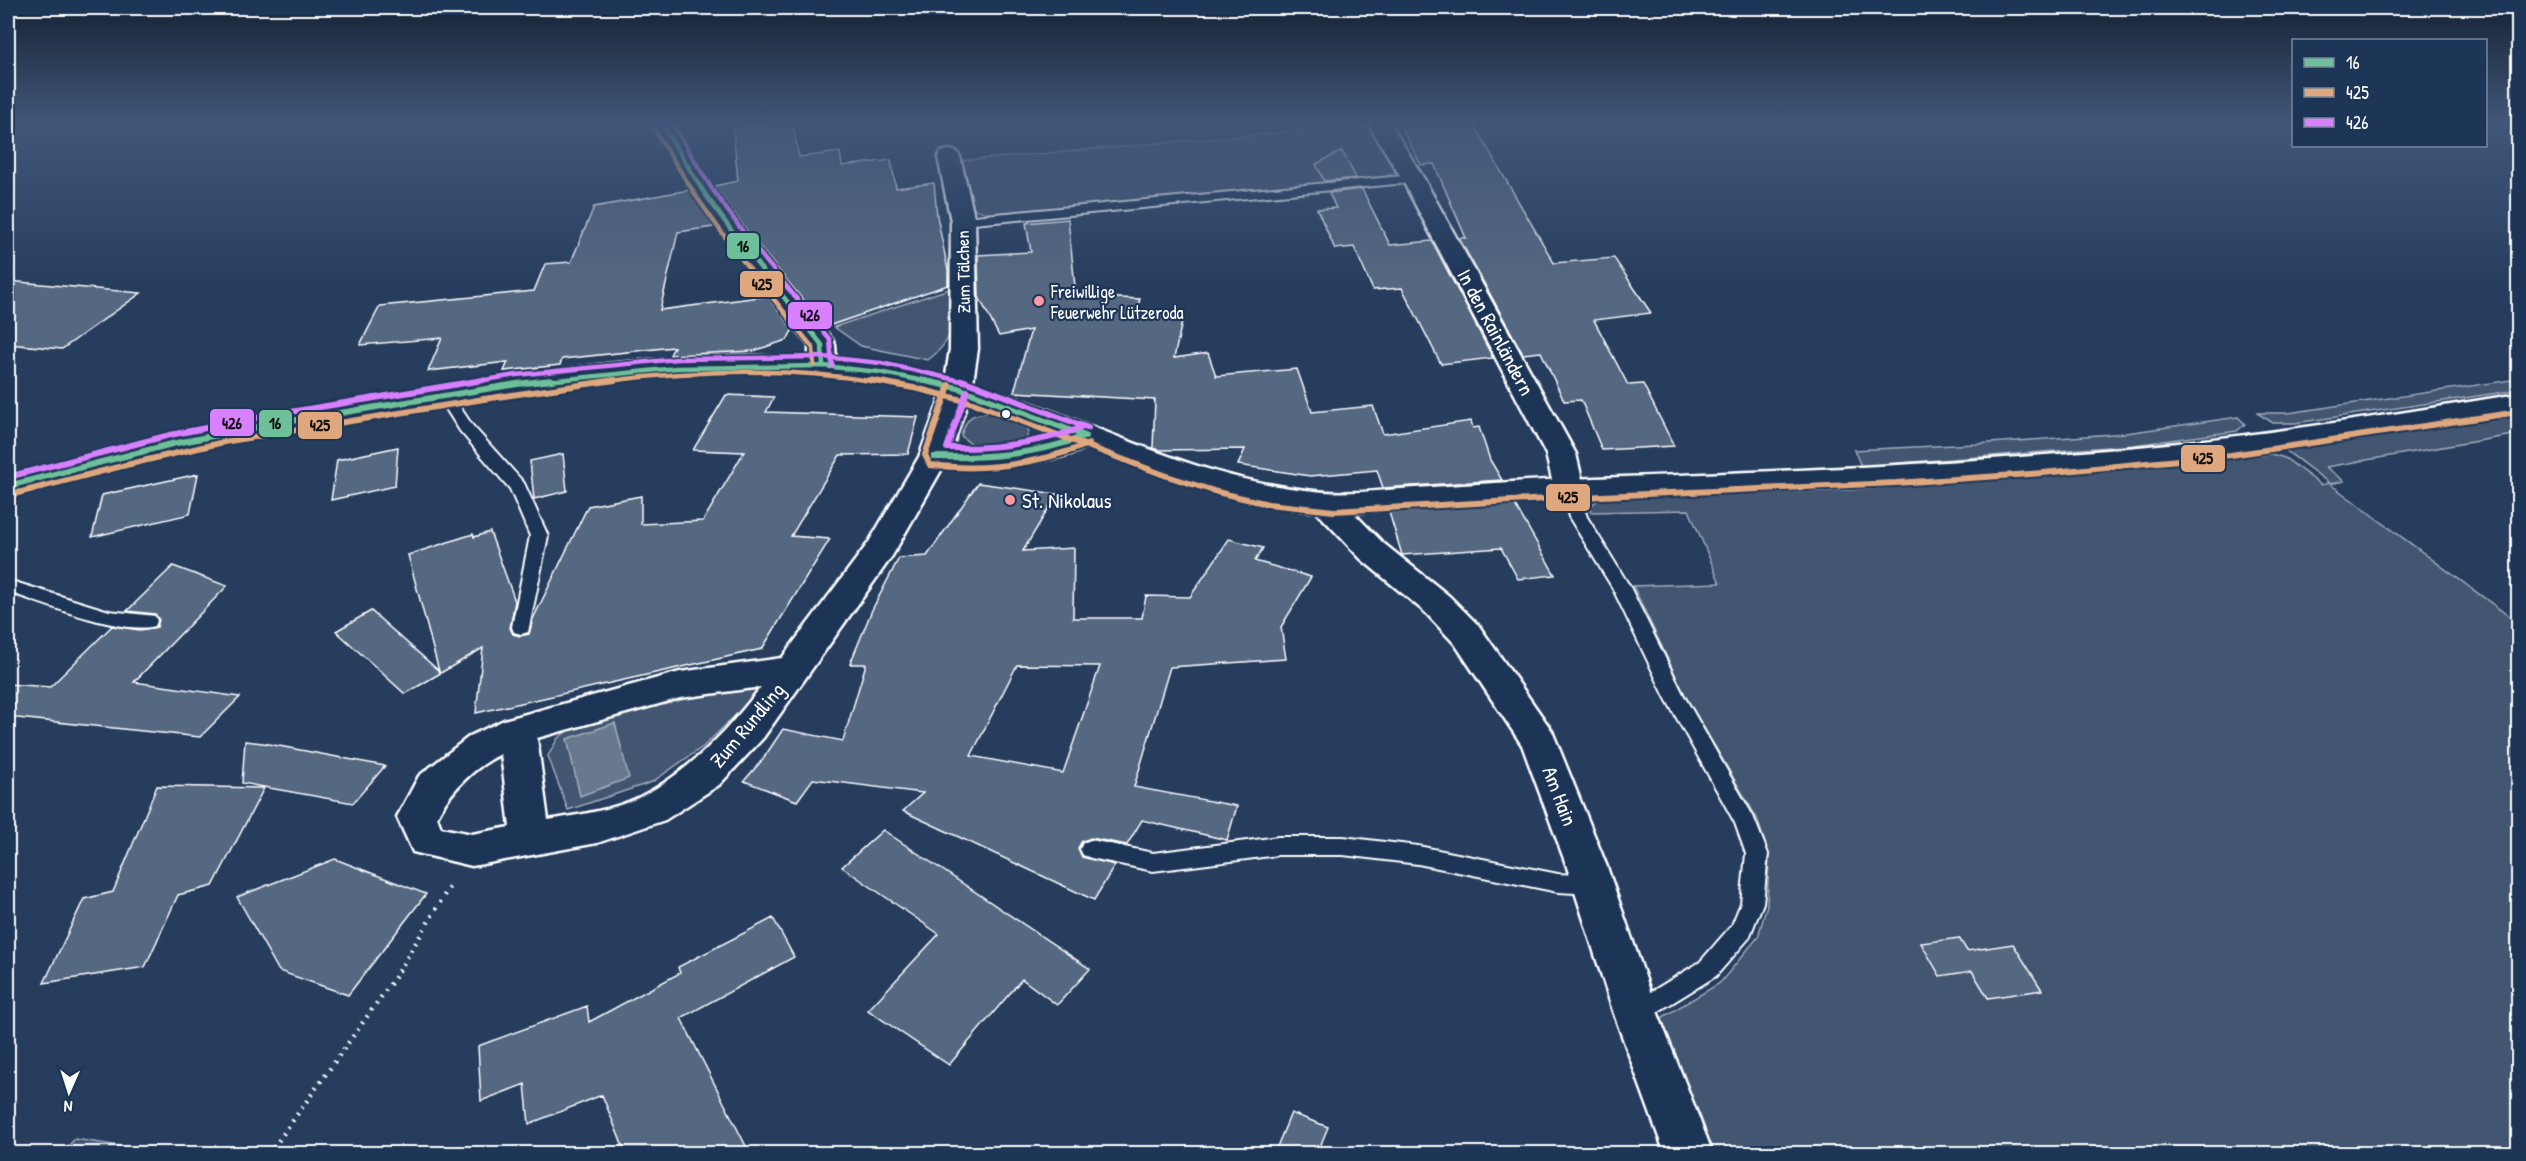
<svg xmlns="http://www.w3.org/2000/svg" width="2526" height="1161" viewBox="0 0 2526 1161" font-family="'Patrick Hand',sans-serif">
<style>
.green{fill:#425672;stroke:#a0aab8;stroke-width:1.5}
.water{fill:#67788e;stroke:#a4aebb;stroke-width:1.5}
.building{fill:#556781;stroke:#fff;stroke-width:1.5;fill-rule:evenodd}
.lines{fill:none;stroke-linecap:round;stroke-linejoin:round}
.service-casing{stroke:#fff;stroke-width:4}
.minor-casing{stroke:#fff;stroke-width:5}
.tertiary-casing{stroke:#fff;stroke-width:5}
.path{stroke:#fff;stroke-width:4.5;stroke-dasharray:2 6;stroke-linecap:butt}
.service{fill:#1d3557;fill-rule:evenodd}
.minor{fill:#1d3557;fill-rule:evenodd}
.tertiary{fill:#1d3557;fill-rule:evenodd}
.bus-1-far1-casing{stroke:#1d3557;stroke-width:8}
.bus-1-casing{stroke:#1d3557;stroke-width:10}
.bus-2-far1-casing{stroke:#1d3557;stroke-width:8}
.bus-2-casing{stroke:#1d3557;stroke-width:10}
.bus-3-far1-casing{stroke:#1d3557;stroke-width:8}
.bus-3-casing{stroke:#1d3557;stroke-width:10}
.bus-1-far1{stroke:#6ec09a;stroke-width:4.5}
.bus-1{stroke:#6ec09a;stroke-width:6}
.bus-2-far1{stroke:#dfa77e;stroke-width:4.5}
.bus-2{stroke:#dfa77e;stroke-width:6}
.bus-3-far1{stroke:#d880ff;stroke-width:4.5}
.bus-3{stroke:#d880ff;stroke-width:6}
.poi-dot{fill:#ff9aa2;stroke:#1d3557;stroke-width:2}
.bus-dot{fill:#fff;stroke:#1d3557;stroke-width:2}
.labels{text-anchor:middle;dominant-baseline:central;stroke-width:4.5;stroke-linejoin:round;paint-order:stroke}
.far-street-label{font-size:18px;fill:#fff;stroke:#1d3557}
.far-poi-label{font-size:18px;fill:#fff;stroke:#1d3557;text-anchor:start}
.street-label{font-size:21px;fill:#fff;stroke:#1d3557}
.poi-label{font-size:21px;fill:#fff;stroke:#1d3557;text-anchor:start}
.line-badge{stroke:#1d3557;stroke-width:2}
.pale-badge-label{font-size:16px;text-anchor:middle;font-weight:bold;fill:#111}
</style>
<rect width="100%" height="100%" fill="#263d5e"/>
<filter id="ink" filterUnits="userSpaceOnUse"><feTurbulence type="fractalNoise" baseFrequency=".0167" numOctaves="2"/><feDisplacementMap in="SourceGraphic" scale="12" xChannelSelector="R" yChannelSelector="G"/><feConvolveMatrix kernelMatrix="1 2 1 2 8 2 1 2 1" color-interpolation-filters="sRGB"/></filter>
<g filter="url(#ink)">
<path class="green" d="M1355 126 1374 130 1397 171 1385 177 991 214 965 206 959 161Z
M952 288C952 323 958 337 928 360L861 346 834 327Z
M2518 379V390L2295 423H2273L2257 413H2288Z
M2518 403V434L2326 467 2344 481 2330 484 2518 623V1153H1707L1656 1021 1720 983 1758 937 1767 905 1769 856 1757 818 1686 697 1633 586 1720 583 1689 510 1591 512 1590 506 1601 498 1849 490 2012 479 2271 454 2285 458 2321 485 2329 483 2273 441Z
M993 412 1026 425 1029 432 1025 441C1008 454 976 451 961 436 967 415 972 414 993 412Z
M2238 417 2245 424 2237 431 2133 445 1861 466 1854 450 1976 444 2126 433Z
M745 681 757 688 753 698 704 746 652 782 568 810 548 756 558 738 577 724Z
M75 1139 164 1153H61Z"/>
<path class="water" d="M615 723 629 778 580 796 567 739Z"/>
<path class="building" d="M782 123H792L799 157 840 152 842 166 891 160 896 188 934 183 937 216 948 270V285L825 327 753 239 714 186 738 181 733 130Z
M1399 123H1473L1554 263 1614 258 1651 313 1594 320 1628 385 1643 384 1674 446 1602 450 1581 400 1564 401 1541 352 1523 354 1459 238H1466L1434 164 1421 165Z
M1342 151 1356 178 1324 181 1316 164Z
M1362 189 1390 245 1432 241 1493 358 1441 364 1402 288 1373 290 1354 247 1335 249 1317 209 1336 208 1329 193Z
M689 190 714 227 678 232 660 310 767 296 793 329 787 340 753 351 670 355 674 347 562 359 560 365 504 371 508 362 428 371 442 338 360 345 380 306 534 291 545 264 571 262 594 207Z
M1068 219 1076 296 1140 299 1135 315 1183 317 1174 358 1208 353 1216 376 1297 369 1312 412 1373 406 1383 434 1471 421 1473 428 1479 427 1490 460 1502 480 1383 488 1377 470 1310 476 1238 465 1245 449 1159 450 1153 448 1155 400 1014 392 1031 330 999 336 979 297 978 255 1031 252 1026 223Z
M8 281 141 293 62 349 8 344Z
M726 395 774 397 766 412 918 417 908 454 840 455 791 536 830 539 762 649 476 713 483 648 405 694 336 631 371 611 439 671 408 555 473 534 474 537 490 532 515 601 510 628 513 634 520 636 529 634 533 619 588 506 641 496V524L703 521 744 452 693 450Z
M398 447 395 486 331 500 337 460Z
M563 454 567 491 534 499 530 461Z
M198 474 190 514 92 537 102 495Z
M978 483 1057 494 1023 551 1074 548 1073 618H1142L1146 596 1190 597 1229 539 1263 548 1255 561 1311 577 1281 627 1286 659 1170 667 1134 787 1237 806 1227 840 1142 820 1127 845 1091 838 1082 841 1078 848 1082 857 1115 865 1094 900 903 811 923 793 813 779 797 801 744 781 763 759 783 729 843 741 866 664H850L872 610 899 558 927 556ZM1017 665 1100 666 1063 773 971 756Z
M1514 503 1555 575 1518 579 1501 548 1402 555 1389 512Z
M173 566 227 586 134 682 240 697 200 737 8 717V684L50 687 112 626 140 630 157 627 159 620 155 614 127 611Z
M245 741 263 743 385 766 353 803 242 783Z
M157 786 264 788 213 886 178 895 145 967 44 983 84 899 113 892Z
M883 830 1090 969 1057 1005 1022 979 949 1065 868 1010 939 934 842 867Z
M335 859 426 894 348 995 279 971 237 897Z
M773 918 794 957 681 1018 750 1154H626L602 1095 529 1124 525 1084 481 1101 478 1046 587 1006 589 1022 680 973 678 967Z
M1959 938 1967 951 2013 944 2042 990 1988 998 1972 971 1940 976 1921 943Z
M1291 1113 1328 1127 1317 1154H1274Z"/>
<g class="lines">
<defs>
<path id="service" d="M1413 175 1417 176 1419 179 1417 182 963 225 956 221 963 217Z
M445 390 450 392 472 425 524 483 548 536 528 632 521 634 514 632 512 627 530 536 510 489 460 431 437 395Z
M1569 483 1575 484 1577 488 1587 517 1630 587 1684 696 1753 816 1768 854 1763 903 1749 938 1716 976 1636 1025 1628 1022 1624 1014 1628 1006 1700 962 1732 925 1741 903 1746 854 1735 823 1665 697 1612 587 1569 517 1561 488 1563 484Z
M8 580 109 611 155 616 157 621 155 626C121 635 42 603 8 592Z
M1278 837H1343L1418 846 1558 874 1593 876 1601 878 1604 885 1601 892 1593 894 1558 892 1418 864 1343 855H1278L1153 871 1091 858 1083 855 1080 849 1083 843 1091 840 1153 853Z"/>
<path id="minor" d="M1368 123H1390L1424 179 1576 454 1584 488 1580 495 1569 498 1558 495 1554 488 1546 454 1402 179Z
M949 150 957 152 960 157 975 221 978 349 972 388 952 448C977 449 1002 449 1027 445 1050 441 1073 424 1095 430L1100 436C1079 466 978 468 943 467L892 556 763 738 719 785 665 820 597 843 472 866 413 852 397 817 419 776 470 736 504 720 680 672 782 658 869 542 919 457 944 388 950 349 951 221 938 157 941 152ZM761 687C727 731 689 773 638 798 610 811 578 815 548 820L537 738 680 698ZM501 754 510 827 472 834 441 828 437 817C450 791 474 767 501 754Z
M1326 493 1337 496 1383 543 1449 596 1479 626 1552 731 1607 867 1658 1014 1713 1154H1665L1614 1014 1567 867 1522 745 1455 644 1425 612 1361 559 1315 510 1310 503 1315 496Z"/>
<path id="tertiary" d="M650 123H672L715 192 751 240 832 339 835 345 836 360C902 365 967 380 1028 402 1127 438 1207 480 1314 491 1348 495 1382 490 1416 488 1476 484 1536 480 1596 478 1793 471 1991 463 2187 442 2298 430 2408 412 2518 394V411C2409 429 2299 447 2189 460 1994 482 1797 490 1601 497 1541 499 1482 503 1422 507 1388 509 1354 515 1320 512 1247 506 1178 483 1110 456 1047 431 984 401 917 387 758 355 591 379 433 406 353 420 273 431 194 449 131 462 70 481 8 496V476C70 460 133 443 197 430 271 414 346 404 421 391 548 370 679 349 809 358V346L733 250 697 199Z"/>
</defs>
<use href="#service" class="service-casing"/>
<use href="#minor" class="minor-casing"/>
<use href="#tertiary" class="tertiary-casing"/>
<path class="path" d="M269 1154 396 976 451 884"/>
<use href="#service" class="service"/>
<use href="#minor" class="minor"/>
<use href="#tertiary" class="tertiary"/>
<defs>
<path id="bus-1-far1" d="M661 123 705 194 742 245 822 345 823 366
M537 382 677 368 823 366 879 372 928 382"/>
<path id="bus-1" d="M921 380 958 388 1085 436
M934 457C987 458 1036 455 1085 436
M8 486 172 444 273 424 517 384 552 380"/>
<path id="bus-2-far1" d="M653 128 698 199 735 251 813 348 814 366
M601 382C692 370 787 367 877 382"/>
<path id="bus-2" d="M869 380 919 389 970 402 1167 476 1217 492 1268 504 1334 511 1602 496 1896 483 2043 473 2231 455 2518 412
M949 385 925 455 930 465C985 472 1037 464 1089 444
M10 495 126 465 224 442 484 399 615 380"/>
<path id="bus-3-far1" d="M672 123 712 189 749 240 830 340 832 366
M473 382 516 375 677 359 823 357 881 363 966 382"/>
<path id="bus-3" d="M962 380 1088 428
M967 391 947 448C994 449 1037 444 1081 428
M8 477 170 435 272 415 483 380"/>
</defs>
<use href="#bus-1-far1" class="bus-1-far1-casing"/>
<use href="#bus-1" class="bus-1-casing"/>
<use href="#bus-2-far1" class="bus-2-far1-casing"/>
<use href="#bus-2" class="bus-2-casing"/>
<use href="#bus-3-far1" class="bus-3-far1-casing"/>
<use href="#bus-3" class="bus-3-casing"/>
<use href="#bus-1-far1" class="bus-1-far1"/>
<use href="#bus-1" class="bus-1"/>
<use href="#bus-2-far1" class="bus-2-far1"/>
<use href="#bus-2" class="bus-2"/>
<use href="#bus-3-far1" class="bus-3-far1"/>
<use href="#bus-3" class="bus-3"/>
</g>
</g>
<linearGradient id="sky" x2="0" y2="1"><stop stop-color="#152234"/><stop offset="0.43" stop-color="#415779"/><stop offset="1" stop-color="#415779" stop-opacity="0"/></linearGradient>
<rect width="2526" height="286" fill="url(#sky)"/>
<g class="poi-dot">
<circle cx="1039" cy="301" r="6"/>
<circle cx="1010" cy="500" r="6"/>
</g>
<circle class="bus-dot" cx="1006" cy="414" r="5"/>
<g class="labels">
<g class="far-street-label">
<text transform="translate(963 272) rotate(-91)">Zum Tälchen</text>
</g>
<g class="far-poi-label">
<text x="1051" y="291">Freiwillige<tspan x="1051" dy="21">Feuerwehr Lützeroda</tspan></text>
</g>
<g class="street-label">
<text transform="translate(1496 332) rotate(62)">In den Rainländern</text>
<text transform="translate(747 725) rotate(-50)">Zum Rundling</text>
<text transform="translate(1560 796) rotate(69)">Am Hain</text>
</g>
<g class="poi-label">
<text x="1022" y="500">St. Nikolaus</text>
</g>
</g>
<g class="line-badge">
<rect x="726" y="232" width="34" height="28" rx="6" fill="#6ec09a"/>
<rect x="739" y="270" width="45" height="28" rx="6" fill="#dfa77e"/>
<rect x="787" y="301" width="46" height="29" rx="6" fill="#d880ff"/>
<rect x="209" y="408" width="46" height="29" rx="6" fill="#d880ff"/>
<rect x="258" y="409" width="35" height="29" rx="6" fill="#6ec09a"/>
<rect x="297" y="411" width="46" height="29" rx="6" fill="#dfa77e"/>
<rect x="2180" y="444" width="46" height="29" rx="6" fill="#dfa77e"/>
<rect x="1545" y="483" width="46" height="29" rx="6" fill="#dfa77e"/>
</g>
<g class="pale-badge-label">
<text x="743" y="252">16</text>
<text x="762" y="290">425</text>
<text x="810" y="321">426</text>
<text x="232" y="429">426</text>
<text x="275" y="429">16</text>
<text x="320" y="431">425</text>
<text x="2203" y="464">425</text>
<text x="1568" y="503">425</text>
</g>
<rect width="2526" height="1161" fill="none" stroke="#1d3557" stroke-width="30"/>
<rect x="15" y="15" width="2496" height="1131" fill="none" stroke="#fff" stroke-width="2" filter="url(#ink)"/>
<rect x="2292" y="39" width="195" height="108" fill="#1d3557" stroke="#77869a" stroke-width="1.5"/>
<rect x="2304" y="58" width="30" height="9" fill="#6ec09a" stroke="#77869a" stroke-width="1.5"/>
<text x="2346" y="69" font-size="18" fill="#ffffff">16</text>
<rect x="2304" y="88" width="30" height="9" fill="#dfa77e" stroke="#77869a" stroke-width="1.5"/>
<text x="2346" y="99" font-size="18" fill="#ffffff">425</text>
<rect x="2304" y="118" width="30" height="9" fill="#d880ff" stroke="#77869a" stroke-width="1.5"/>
<text x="2346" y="129" font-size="18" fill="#ffffff">426</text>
<g transform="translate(69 1092) rotate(183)" stroke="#1d3557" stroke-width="4.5" paint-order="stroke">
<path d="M0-4.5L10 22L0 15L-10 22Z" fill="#ffffff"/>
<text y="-9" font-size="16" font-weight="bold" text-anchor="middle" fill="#ffffff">N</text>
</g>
</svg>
